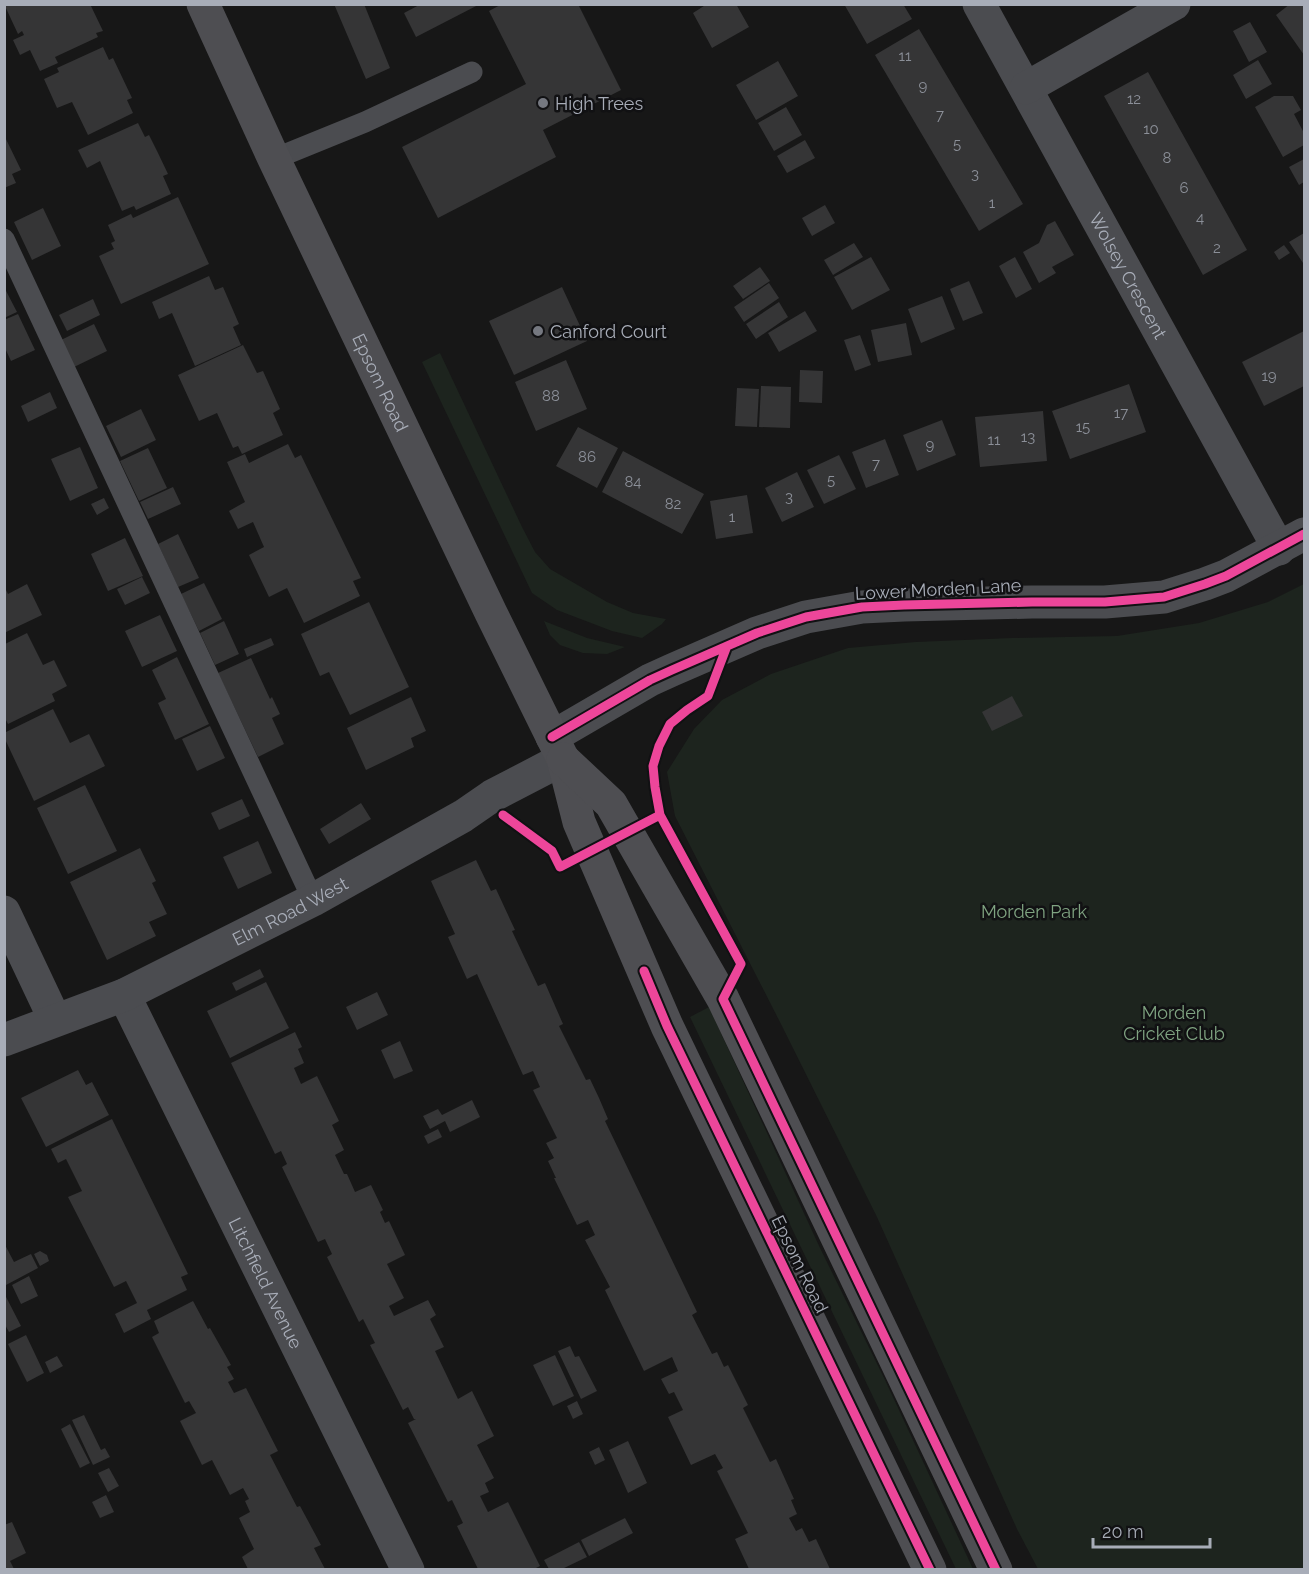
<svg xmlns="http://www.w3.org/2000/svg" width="1309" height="1574" viewBox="0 0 1309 1574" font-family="Raleway,sans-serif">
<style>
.green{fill:#1d241e}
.building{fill:#353536}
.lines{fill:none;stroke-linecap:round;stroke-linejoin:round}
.service{stroke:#4b4c50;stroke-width:21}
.minor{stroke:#4b4c50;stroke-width:33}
.tertiary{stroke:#4b4c50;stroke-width:33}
.trunk{stroke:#4e4e52;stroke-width:33}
.cycleway-casing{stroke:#111113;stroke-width:13}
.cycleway{stroke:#ed469a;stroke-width:9}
.poi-dot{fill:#757880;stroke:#111113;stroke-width:2}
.labels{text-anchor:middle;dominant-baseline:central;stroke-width:5;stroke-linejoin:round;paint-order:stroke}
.number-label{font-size:15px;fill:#8b8f98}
.poi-label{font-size:18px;fill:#a8adb8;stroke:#111113;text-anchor:start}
.street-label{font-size:18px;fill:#a8adb8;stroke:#111113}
.park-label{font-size:18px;fill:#7fa381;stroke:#111113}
</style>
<rect width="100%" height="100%" fill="#171717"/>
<path class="green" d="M440 353 522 527 535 552 550 569 607 602 633 613 666 619 662 624 642 638 612 631 557 610 532 593 422 362Z
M1304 584V1569H1038L1017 1529 877 1217 783 1028 675 816 667 772 694 729 722 700 771 674 848 648 916 642 1012 638 1117 636 1199 623 1268 602Z
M544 621 587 638 625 647 607 654 583 653 560 645 550 635Z
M709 1007 820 1248 885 1380 973 1569H956L690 1017Z"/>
<path class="building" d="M4 4H90L103 31 96 33 98 37 55 57 58 63 40 71 30 50 20 55 13 40 24 35 22 31 18 34Z
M334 4H364L390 68 366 79Z
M421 4H480L416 37 404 13Z
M502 4H578L621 90 543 130 556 157 438 218 402 147 526 84 489 11Z
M707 4H736L749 27 712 48 693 13Z
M844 4H903L912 19 867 44Z
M1290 4H1304V55L1276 15Z
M1250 22 1267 52 1249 62 1233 31Z
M919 29 1023 204 979 231 875 55Z
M103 47 109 60 113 58 132 98 127 100 133 113 88 135 72 102 57 108 44 79 59 72 57 68Z
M1258 60 1272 84 1246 99 1233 75Z
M778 61 798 96 756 120 736 85Z
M1148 72 1247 250 1203 275 1104 96Z
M1274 96H1293L1301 110 1294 114 1304 133V145L1283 157 1255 107Z
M786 107 802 135 774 151 758 123Z
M138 123 145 137 149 135 158 153 168 174 163 176 171 194 136 210 134 206 122 211 100 161 87 168 78 150Z
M4 135 21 170 12 174 16 183 4 188Z
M805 140 815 158 787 173 777 156Z
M1304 159V182L1299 185 1289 167Z
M178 197 209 264 121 304 99 256 114 249 111 243 115 241 108 225 131 214 133 218Z
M825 205 835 223 812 236 802 218Z
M43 208 61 246 32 260 14 222Z
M1055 221 1074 255 1052 267 1056 273 1039 283 1023 252 1039 243 1047 225Z
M1304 233V262L1303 263 1289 242Z
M854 243 863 257 833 275 824 260Z
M1284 245 1290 253 1279 260 1274 252Z
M871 257 890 290 852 310 834 277Z
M1015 257 1032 289 1016 298 999 266Z
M760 267 770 281 743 299 733 286Z
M209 276 215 290 223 287 239 324 233 327 241 345 195 366 172 313 159 319 152 302Z
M969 281 983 313 963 321 950 289Z
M769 283 779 298 744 322 734 307Z
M4 287 17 312 4 318Z
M562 287 587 341 514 375 489 321Z
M942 296 955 329 921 343 908 309Z
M93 299 100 315 67 331 59 315Z
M779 302 788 317 756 339 746 324Z
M805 311 817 331 779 352 768 333Z
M18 314 35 350 11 361 4 346V320Z
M906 323 912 355 878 362 871 330Z
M94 324 107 351 74 367 61 340Z
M1304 331V386L1264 406 1242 362Z
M860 335 871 365 855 371 844 340Z
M243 345 257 373 263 371 280 409 273 413 283 435 242 454 238 446 233 448 217 413 199 421 178 375Z
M566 360 587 409 536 431 515 382Z
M800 370 823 371 822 403 799 402Z
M1129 384 1146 432 1070 459 1052 411Z
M761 386 791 387 790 428 759 427Z
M737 388 759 389 757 427 735 426Z
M50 392 57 408 28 422 21 406Z
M141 409 156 440 121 457 106 426Z
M1043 411 1047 461 980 467 975 417Z
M942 420 956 455 917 471 903 435Z
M578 427 618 448 597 488 556 466Z
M885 439 899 475 866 488 852 452Z
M288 444 295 458 301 455 361 578 353 581 360 596 304 623 287 588 269 597 249 555 264 547 253 522 238 529 229 511 245 502 227 462 245 454 249 463Z
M80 447 98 488 70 501 51 459Z
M148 448 167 488 139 501 120 461Z
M623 451 704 494 682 534 602 492Z
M839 455 856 489 824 504 807 470Z
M797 472 814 507 782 522 765 488Z
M173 487 181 504 148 519 140 502Z
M747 495 753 533 716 539 710 501Z
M104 498 109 508 97 515 91 504Z
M178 534 199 578 178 587 158 544Z
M125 538 143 576 108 591 91 554Z
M142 577 150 593 125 605 117 589Z
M204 583 222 619 199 631 181 594Z
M27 584 42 615 4 633V586L8 594Z
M369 602 409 687 350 715 329 672 320 676 301 634Z
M160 615 177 651 142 667 125 631Z
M224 621 239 654 215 665 200 633Z
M27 633 43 665 54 660 67 686 52 694 55 701 8 724 5 718V644Z
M271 638 274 645 247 657 244 649Z
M177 657 209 724 175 740 158 703 166 699 152 670Z
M251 658 270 699 272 697 280 714 272 718 284 744 258 757 218 673Z
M1012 696 1023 716 992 731 982 712Z
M411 697 426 731 411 738 414 747 366 770 347 728Z
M53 709 70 743 89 734 105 766 34 801 4 737V733Z
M210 726 225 758 197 771 182 739Z
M85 785 117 851 68 874 37 808Z
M242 799 250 816 219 830 211 813Z
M361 803 371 819 329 844 320 829Z
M258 841 272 873 238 889 223 857Z
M140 848 156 881 152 883 167 914 149 922 156 936 107 960 70 882Z
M476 860 491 891 496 889 515 930 512 931 538 986 545 983 563 1024 559 1026 586 1080 590 1079 599 1098 608 1119 605 1121 697 1312 692 1315 712 1354 717 1352 724 1367 728 1365 748 1405 743 1408 770 1462 776 1459 794 1499 791 1500 797 1514 789 1518 796 1531 802 1528 809 1542 816 1539 830 1569H749L735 1539 748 1533 717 1471 723 1468 715 1454 691 1465 668 1417 683 1410 674 1392 669 1394 661 1379 678 1371 672 1357 644 1371 605 1290 610 1287 585 1240 595 1235 588 1220 577 1225 554 1178H556L548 1161 554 1158 546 1143 557 1138 533 1090 540 1087 533 1071 523 1075 477 974 467 979 448 937 455 934 431 881Z
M260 969 264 977 236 991 232 983Z
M266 982 289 1028 230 1058 207 1011Z
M377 992 388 1015 357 1030 346 1007Z
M295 1032 302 1047 298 1049 304 1063 294 1068 301 1084 317 1076 339 1121 332 1125 344 1150 335 1155 344 1174H347L355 1192 371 1185 383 1210 380 1212 385 1223 389 1221 405 1255 387 1264 404 1298 389 1306 394 1316 428 1300 436 1315 430 1319 444 1347 435 1351 458 1399 472 1391 494 1436 477 1445 494 1478 485 1483 489 1492 480 1496 488 1512 508 1502 540 1566 534 1569H478L457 1526 463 1523 452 1500 448 1502 408 1423 416 1419H414L408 1407 403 1410 370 1345 375 1343 363 1319 359 1322 327 1257 332 1254 325 1239 318 1242 282 1167 287 1164 281 1151 275 1154 231 1063Z
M400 1041 413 1071 394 1079 381 1050Z
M78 1070 86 1085 92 1082 109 1115 46 1147 21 1098Z
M472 1100 480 1117 450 1132 445 1121 430 1129 423 1116 438 1109 442 1115Z
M112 1119 188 1274 181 1277 187 1290 147 1310 151 1319 124 1333 115 1314 137 1303 126 1281 114 1287 68 1197 82 1191 66 1159 58 1163 51 1149Z
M438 1129 442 1137 428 1144 424 1136Z
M4 1243 14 1262 31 1254 38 1268 6 1285Z
M40 1251 47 1255 49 1261 40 1266 34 1254Z
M29 1276 38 1296 21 1304 12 1285Z
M4 1293 21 1326 9 1332 4 1323Z
M193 1301 208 1329 210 1328 231 1365 227 1367 234 1379 228 1382 234 1393 246 1388 278 1451 270 1455 297 1507 300 1506 321 1545 314 1548 325 1569H248L242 1557 254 1549 239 1518 250 1512 245 1501 249 1499 243 1488 230 1495 212 1460 202 1465 180 1421 196 1413 189 1401 185 1403 152 1337 159 1333 154 1321Z
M26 1335 44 1373 27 1382 8 1344Z
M570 1346 575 1357 579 1356 597 1391 581 1399 558 1351Z
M555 1355 574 1396 553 1406 533 1365Z
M57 1356 63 1366 50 1373 45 1362Z
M577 1401 583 1414 573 1419 567 1406Z
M84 1415 101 1450 105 1448 110 1457 93 1465 72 1420Z
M70 1424 90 1463 80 1468 61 1429Z
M628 1441 647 1483 628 1493 609 1450Z
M599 1447 605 1460 595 1465 589 1452Z
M109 1468 119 1486 108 1492 98 1473Z
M106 1495 114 1512 100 1518 92 1502Z
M625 1518 633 1533 589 1556 581 1540Z
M12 1522 26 1553 10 1561 14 1569H4V1525Z
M579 1542 587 1557 562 1569H549L544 1560Z"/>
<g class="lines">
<path class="service" d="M274 159 365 122 472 72
M4 239 313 900"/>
<g class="minor">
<path id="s1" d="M979 4 1279 549"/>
<path d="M1026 88 1174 4"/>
<path d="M4 912 55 1020"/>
<path id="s2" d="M124 995 408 1570"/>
<path id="s3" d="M4 1040 124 995 313 900 463 816 492 796 563 759"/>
</g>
<path class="tertiary" d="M552 737 650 680 672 670 757 633 806 617 862 607 904 605 1032 602H1105L1164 597 1205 584 1226 576 1304 534"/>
<g class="trunk">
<path id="s4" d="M203 4 274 159 491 613 563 759 579 822 667 1026 930 1570"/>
<path d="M563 759 611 804 723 999 996 1570"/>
</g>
<defs>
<path id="cycleway" d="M727 646 708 696 687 710 670 724 659 746 653 766 655 787 660 815 741 964 723 999 996 1570
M552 737 650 680 672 670 757 633 806 617 862 607 904 605 1032 602H1105L1164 597 1205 584 1226 576 1304 534
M503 815 552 851 560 867 660 815
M644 971 667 1026 930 1570"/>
</defs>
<use href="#cycleway" class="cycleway-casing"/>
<use href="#cycleway" class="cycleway"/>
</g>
<g class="poi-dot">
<circle cx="543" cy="103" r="6"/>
<circle cx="538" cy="331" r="6"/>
</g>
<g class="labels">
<g class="number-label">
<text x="905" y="56">11</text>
<text x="923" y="86">9</text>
<text x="1134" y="99">12</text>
<text x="940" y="115">7</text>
<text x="1151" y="129">10</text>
<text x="957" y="144">5</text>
<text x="1167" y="158">8</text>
<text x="975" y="174">3</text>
<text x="1184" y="188">6</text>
<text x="992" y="203">1</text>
<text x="1200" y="218">4</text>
<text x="1217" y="248">2</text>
<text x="1269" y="376">19</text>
<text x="551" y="396">88</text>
<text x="1121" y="413">17</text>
<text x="1083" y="427">15</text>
<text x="1028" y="437">13</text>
<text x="994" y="440">11</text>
<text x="930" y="445">9</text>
<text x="587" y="457">86</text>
<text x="876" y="464">7</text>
<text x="831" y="480">5</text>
<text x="633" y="482">84</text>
<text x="789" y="497">3</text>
<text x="673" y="504">82</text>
<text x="732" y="517">1</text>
</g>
<g class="poi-label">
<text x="555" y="103">High Trees</text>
<text x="550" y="331">Canford Court</text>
</g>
<g class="street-label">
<text stroke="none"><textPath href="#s1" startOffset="310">Wolsey Crescent</textPath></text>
<text stroke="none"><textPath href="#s4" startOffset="418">Epsom Road</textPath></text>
<text transform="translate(938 589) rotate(-3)">Lower Morden Lane</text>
<text stroke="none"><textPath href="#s3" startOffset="314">Elm Road West</textPath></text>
<text transform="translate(800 1264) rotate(64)">Epsom Road</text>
<text stroke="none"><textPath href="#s2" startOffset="321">Litchfield Avenue</textPath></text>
</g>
<g class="park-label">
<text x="1034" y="911">Morden Park</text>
<text x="1174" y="1012">Morden<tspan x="1174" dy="21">Cricket Club</tspan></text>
</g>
</g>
<rect width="1309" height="1574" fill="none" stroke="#a8adb8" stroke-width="12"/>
<path d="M1093 1538v9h117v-9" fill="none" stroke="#a8adb8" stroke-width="3"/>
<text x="1102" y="1538" font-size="18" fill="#a8adb8" stroke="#111113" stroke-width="4.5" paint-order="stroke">20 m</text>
</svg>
